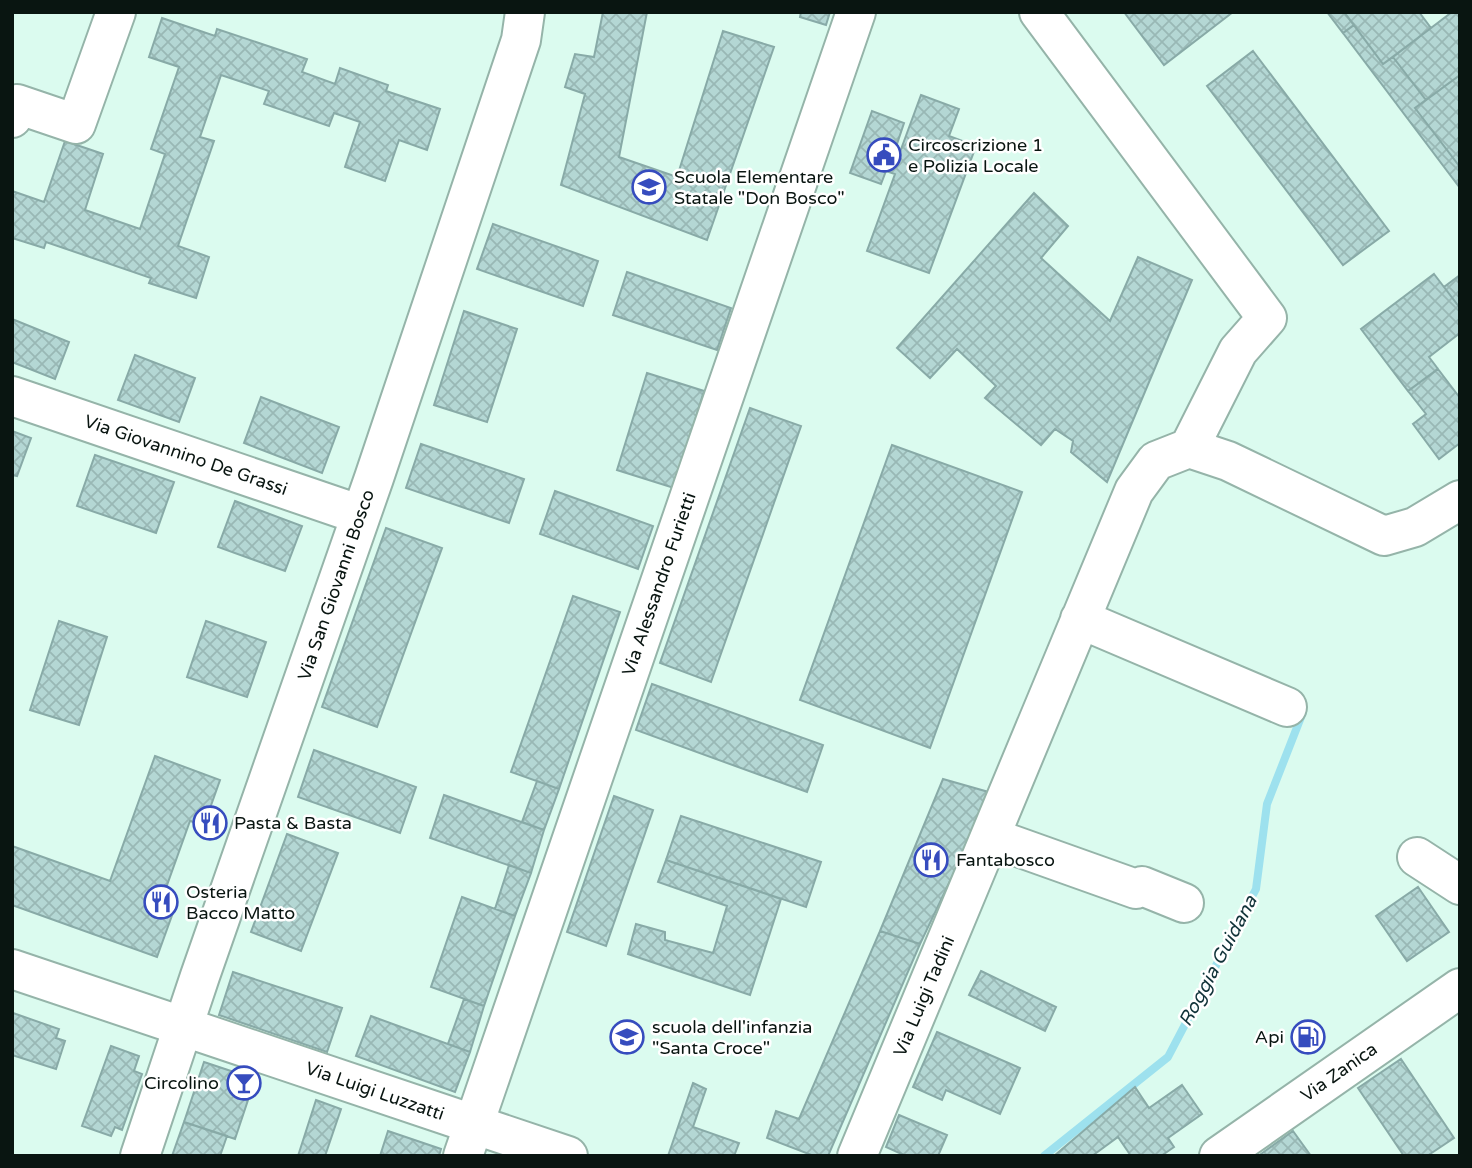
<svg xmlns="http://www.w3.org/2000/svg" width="1472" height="1168" viewBox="0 0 1472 1168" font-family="'Varela Round',sans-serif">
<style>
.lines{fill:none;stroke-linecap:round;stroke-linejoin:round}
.stream{stroke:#9de1ee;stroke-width:8}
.building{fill:url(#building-cross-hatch);stroke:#88aaa7;stroke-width:2}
.minor-casing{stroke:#95b4a9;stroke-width:42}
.major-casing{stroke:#95b4a9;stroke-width:42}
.minor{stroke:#fff;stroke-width:38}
.major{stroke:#fff;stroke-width:38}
.labels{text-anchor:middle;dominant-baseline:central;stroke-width:5;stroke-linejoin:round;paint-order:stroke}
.poi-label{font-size:18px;fill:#091511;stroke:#fff;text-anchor:start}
.street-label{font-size:18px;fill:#091511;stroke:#fff}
.water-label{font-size:19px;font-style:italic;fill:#113339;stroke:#fff}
</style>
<defs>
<pattern id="building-cross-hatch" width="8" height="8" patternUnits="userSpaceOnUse" patternTransform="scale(1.75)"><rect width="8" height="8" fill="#b4d7d4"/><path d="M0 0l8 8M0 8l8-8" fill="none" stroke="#99b8b5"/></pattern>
</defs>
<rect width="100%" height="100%" fill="#dbfbef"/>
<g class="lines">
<path class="stream" d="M1044 1156 1168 1057 1256 889 1267 804 1303 712"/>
</g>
<path class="building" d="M603 12H647L619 157 677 177 723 31 774 47 707 240 561 185 585 94 565 87 575 54 594 57Z
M801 12H830L826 25 800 17Z
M1124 12H1233L1164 65Z
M1327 12H1344L1354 25 1343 33Z
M1344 12H1419L1431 28 1383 64Z
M1452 12H1460V75L1426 100 1393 57Z
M162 18 215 36 217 29 307 59 302 72 335 84 340 68 388 85 386 91 440 109 427 150 399 140 385 181 345 167 360 122 334 113 329 126 264 104 269 91 221 75 200 137 214 141 178 246 209 257 196 298 149 283 151 278 46 242 44 248 12 238V191L44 202 65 141 103 154 85 210 140 229 165 154 151 149 179 67 149 57Z
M1354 25 1383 64 1393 57 1426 100 1415 108 1460 167V188L1343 33Z
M1253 51 1389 231 1343 265 1207 86Z
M1460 75V167L1415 108Z
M921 95 959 109 949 136 976 146 929 273 867 251 895 174 886 171 881 184 850 173 872 111 904 123 895 150 900 152Z
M1034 193 1068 226 1041 258 1110 321 1138 257 1192 280 1107 482 1071 452 1073 441 1055 429 1041 445 985 398 996 386 957 349 930 378 897 348Z
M493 224 598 261 583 306 477 269Z
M627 272 731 308 717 350 613 315Z
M1434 274 1460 308V333L1429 357 1438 369 1408 391 1361 329Z
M1460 275V308L1444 287Z
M464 311 517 329 487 422 434 405Z
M12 319 69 342 55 379 12 362Z
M135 355 195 378 179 422 118 400Z
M1438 369 1460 398V443L1439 459 1413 424 1426 414 1408 391Z
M647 373 704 391 674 488 617 470Z
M261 397 339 427 322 473 244 443Z
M750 408 801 426 711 682 660 663Z
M12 431 31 438 17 476 12 475Z
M421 444 524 479 509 523 406 488Z
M892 445 1022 492 930 748 800 700Z
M95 455 174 482 156 533 77 506Z
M555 491 653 526 638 569 540 534Z
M235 501 302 526 285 571 218 547Z
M386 528 442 548 377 727 322 707Z
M573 596 620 612 559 789 511 772Z
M59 621 107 637 79 725 30 710Z
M206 621 266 642 247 697 187 677Z
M652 684 823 745 807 792 636 730Z
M314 750 416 787 400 833 298 797Z
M155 756 220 780 204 825 190 821 161 902 175 907 157 957 12 905V846L110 881Z
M943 779 992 793 920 944 880 931Z
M537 781 559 789 544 830 522 822Z
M444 795 544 830 531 873 430 838Z
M614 796 653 810 606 946 567 932Z
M681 816 821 862 806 907 666 860Z
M287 834 338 853 301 951 251 932Z
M666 860 781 899 750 995 628 954 636 924 665 932V940L713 953 727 906 658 882Z
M509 865 531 873 515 916 495 909Z
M1418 887 1449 932 1407 961 1376 916Z
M462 897 515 916 484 1006 431 987Z
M880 931 920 944 828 1156H814L767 1138 776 1111 799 1119Z
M981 971 1056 1007 1045 1031 969 995Z
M233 972 342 1008 327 1052 219 1015Z
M464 999 484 1006 470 1052 448 1044Z
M13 1013 59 1029 56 1038 65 1041 56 1069 12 1055Z
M371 1016 470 1052 455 1092 356 1056Z
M937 1032 1020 1068 1000 1114 946 1090 942 1100 913 1087Z
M111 1046 139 1056 134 1071 142 1074 122 1130 115 1127 111 1136 82 1126Z
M1401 1059 1454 1138 1427 1156H1404L1358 1088Z
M204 1062 255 1079 235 1139 184 1122Z
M693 1083 706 1089 693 1127 739 1143 734 1156H668Z
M1182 1085 1202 1114 1168 1138 1174 1147 1161 1156H1131L1118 1137 1092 1156H1054L1135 1087 1149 1108Z
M316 1100 341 1109 325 1156H298Z
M899 1115 947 1135 938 1156H906L886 1147Z
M184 1122 227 1136 220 1156H172Z
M388 1131 441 1149 439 1156H380Z
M1293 1131 1311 1156H1262L1261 1154Z"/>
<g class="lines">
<defs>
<path id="minor" d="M1039 12 1267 318 1238 351 1189 448
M12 118 17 104 76 124 116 12
M12 396 361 515
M1189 448 1228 461 1384 536 1415 527 1460 500
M1080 619 1287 707
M990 837 1136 889 1142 886 1184 903
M1417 857 1460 885
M12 969 568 1156
M140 1156 200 976 374 478 521 40 525 12
M463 1156 856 12
M857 1156 1134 491 1156 461 1189 448"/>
<path id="major" d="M1219 1156 1460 988"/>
</defs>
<use href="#minor" class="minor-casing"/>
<use href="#major" class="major-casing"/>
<use href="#minor" class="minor"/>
<use href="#major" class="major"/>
</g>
<defs>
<symbol id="civic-ring" viewBox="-11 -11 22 22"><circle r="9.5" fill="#fff" stroke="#364cbe" stroke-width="1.5"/><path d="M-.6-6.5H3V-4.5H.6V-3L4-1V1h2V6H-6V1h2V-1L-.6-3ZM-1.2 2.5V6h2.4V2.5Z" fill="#364cbe"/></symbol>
<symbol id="school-ring" viewBox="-11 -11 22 22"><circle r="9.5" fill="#fff" stroke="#364cbe" stroke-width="1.5"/><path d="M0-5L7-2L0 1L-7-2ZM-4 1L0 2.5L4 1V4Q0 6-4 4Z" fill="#364cbe"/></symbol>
<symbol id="restaurant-ring" viewBox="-11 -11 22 22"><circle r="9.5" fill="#fff" stroke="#364cbe" stroke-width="1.5"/><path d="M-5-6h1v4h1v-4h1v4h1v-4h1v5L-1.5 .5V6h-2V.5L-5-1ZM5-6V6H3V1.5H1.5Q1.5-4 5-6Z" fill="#364cbe"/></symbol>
<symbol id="fuel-ring" viewBox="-11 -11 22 22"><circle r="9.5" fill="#fff" stroke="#364cbe" stroke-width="1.5"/><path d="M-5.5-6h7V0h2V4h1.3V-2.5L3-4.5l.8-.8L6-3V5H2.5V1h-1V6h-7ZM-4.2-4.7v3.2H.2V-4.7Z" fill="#364cbe"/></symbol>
<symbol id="bar-ring" viewBox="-11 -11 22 22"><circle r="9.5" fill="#fff" stroke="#364cbe" stroke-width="1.5"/><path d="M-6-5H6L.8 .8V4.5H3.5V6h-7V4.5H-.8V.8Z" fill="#364cbe"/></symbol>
</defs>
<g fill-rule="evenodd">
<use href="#civic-ring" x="865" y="136" width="38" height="38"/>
<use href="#school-ring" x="630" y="168" width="38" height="38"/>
<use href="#restaurant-ring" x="191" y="804" width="38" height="38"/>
<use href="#restaurant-ring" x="912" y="841" width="38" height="38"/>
<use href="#restaurant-ring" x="142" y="883" width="38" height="38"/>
<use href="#school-ring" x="608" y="1018" width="38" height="38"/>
<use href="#fuel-ring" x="1289" y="1018" width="38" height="38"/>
<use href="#bar-ring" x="225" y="1064" width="38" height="38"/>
</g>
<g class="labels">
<g class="poi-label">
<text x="908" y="145">Circoscrizione 1<tspan x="908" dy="21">e Polizia Locale</tspan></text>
<text x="674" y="177">Scuola Elementare<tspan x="674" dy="21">Statale "Don Bosco"</tspan></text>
<text x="234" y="823">Pasta &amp; Basta</text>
<text x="956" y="860">Fantabosco</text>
<text x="186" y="892">Osteria<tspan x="186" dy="21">Bacco Matto</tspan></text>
<text x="652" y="1027">scuola dell'infanzia<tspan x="652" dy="21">"Santa Croce"</tspan></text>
<text x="1284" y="1037" text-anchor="end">Api</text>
<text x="219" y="1083" text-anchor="end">Circolino</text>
</g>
<g class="street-label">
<text transform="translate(186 455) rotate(19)">Via Giovannino De Grassi</text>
<text transform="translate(659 584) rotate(-71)">Via Alessandro Furietti</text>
<text transform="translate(336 585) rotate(-71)">Via San Giovanni Bosco</text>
<text transform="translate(924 996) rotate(-67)">Via Luigi Tadini</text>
<text transform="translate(1339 1072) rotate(-35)">Via Zanica</text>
<text transform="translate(375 1091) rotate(19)">Via Luigi Luzzatti</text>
</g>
<g class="water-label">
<text transform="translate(1218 961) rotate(-62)">Roggia Guidana</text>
</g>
</g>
<rect width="1472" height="1168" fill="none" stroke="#091511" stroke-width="28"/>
</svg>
